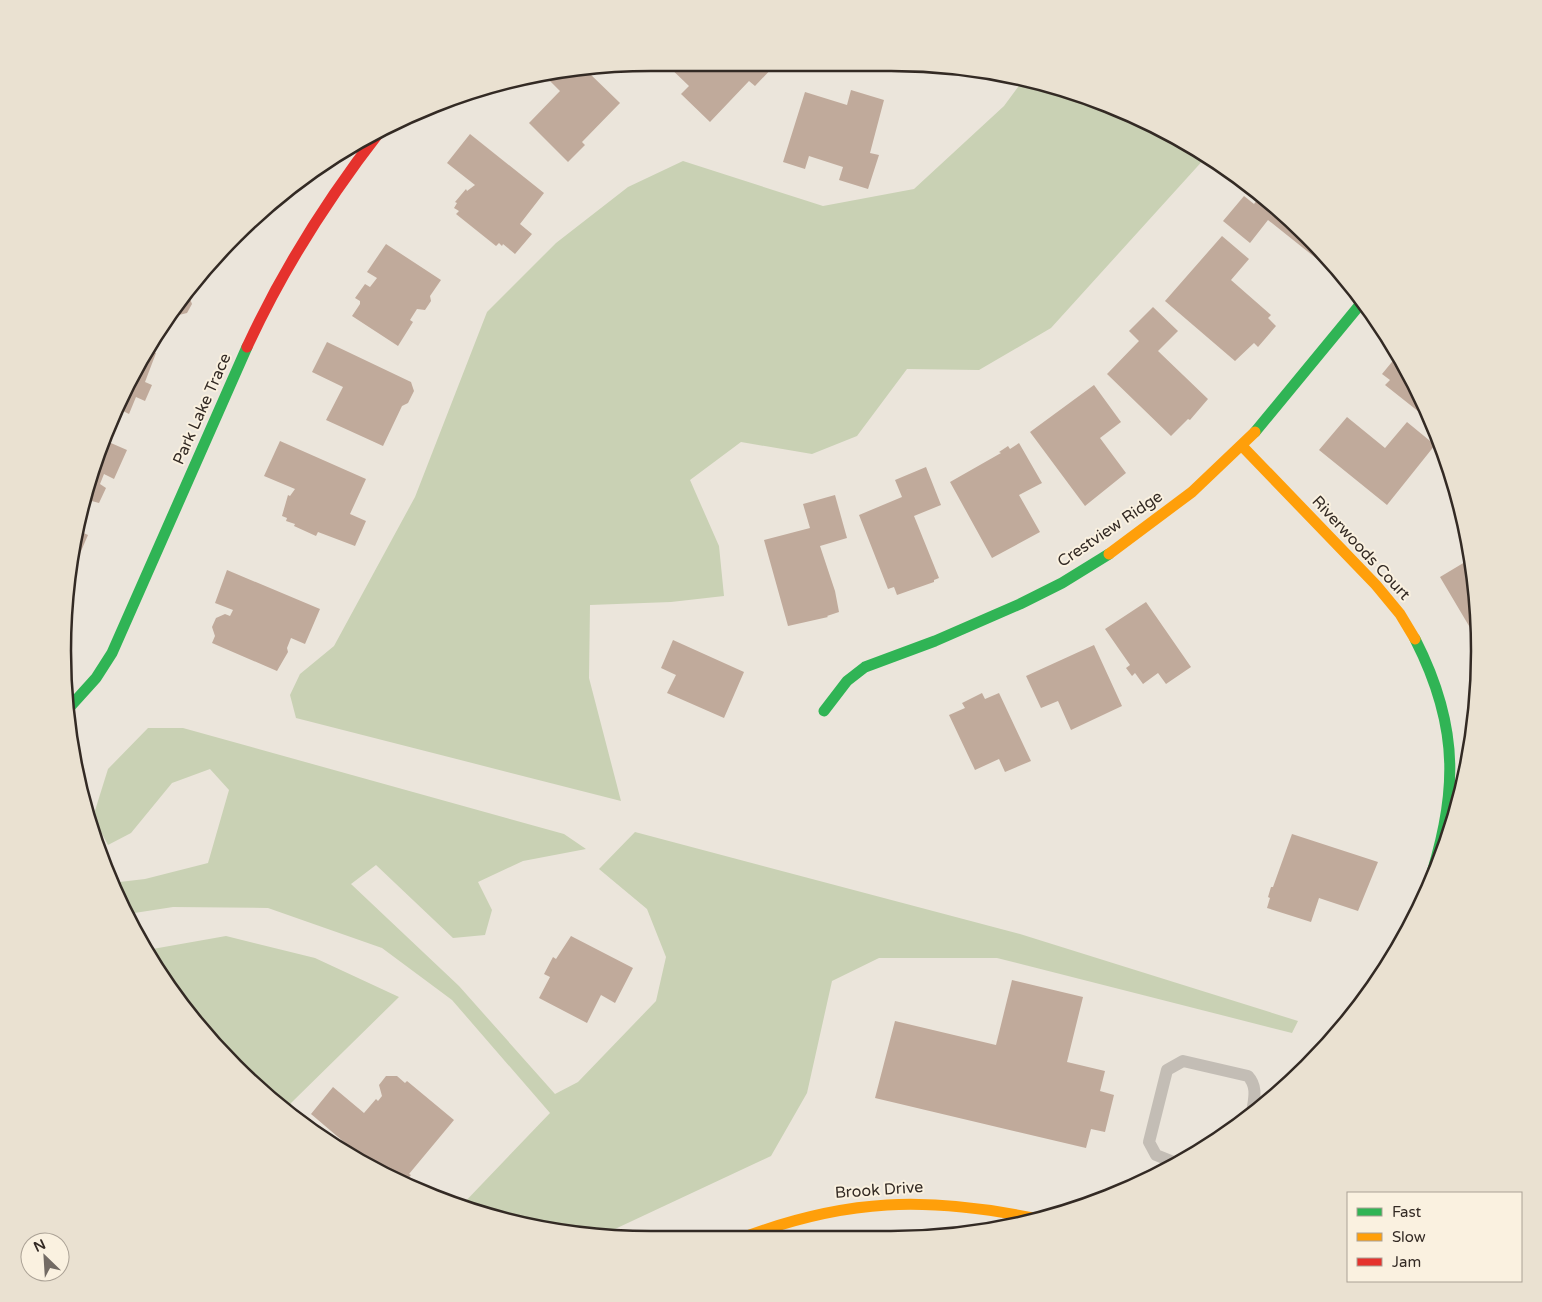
<svg xmlns="http://www.w3.org/2000/svg" width="1542" height="1302" viewBox="0 0 1542 1302" font-family="'Varela Round',sans-serif">
<style>
.green{fill:#c9d1b4}
.building{fill:#c0aa9b}
.lines{fill:none;stroke-linecap:round;stroke-linejoin:round}
.lane{stroke:#c3bdb5;stroke-width:12}
.fast{stroke:#30b455;stroke-width:11}
.slow{stroke:#ff9f0a;stroke-width:11}
.jam{stroke:#e5322d;stroke-width:11}
.labels{text-anchor:middle;dominant-baseline:central;stroke-width:4;stroke-linejoin:round;paint-order:stroke}
.street-label{font-size:16px;fill:#332a24;stroke:#faf1e0}
.rim{fill:none;stroke:#332a24;stroke-width:2.5}
</style>
<rect width="100%" height="100%" fill="#ebe5db"/>
<path class="green" d="M1024 79 1044 83 1151 123 1206 157 1051 328 979 370 907 369 857 436 812 454 741 442 690 480 719 546 724 596 671 602 590 605 589 678 621 801 296 718 290 695 300 674 334 646 415 497 487 312 556 243 628 187 683 161 823 206 914 189 1004 106Z
M148 728H183L564 834 586 849 523 861 478 882 492 910 485 935 453 938 376 865 351 884 459 986 555 1094 578 1082 656 1001 666 957 647 909 599 869 635 832 1020 934 1298 1021 1292 1033 997 958H879L832 981 807 1093 771 1156 600 1236 462 1208 460 1207 550 1113 452 1000 382 948 268 908 173 907 128 914 111 883 145 879 208 863 229 790 210 769 172 783 131 833 108 845 93 817 108 769Z
M226 936 315 958 399 997 291 1103 293 1115 263 1093 162 978 147 950Z"/>
<path class="building" d="M665 63 776 64 755 86 749 81 710 122 681 94 689 86Z
M587 71 620 103 582 142 585 145 568 162 529 123 560 91 545 76Z
M851 90 884 100 870 153 879 155 868 189 839 180 843 167 809 156 805 169 783 162 805 92 847 105Z
M470 134 544 193 520 224 532 234 515 254 503 244 502 246 499 243 496 246 456 214 459 211 454 208 457 203 455 202 466 189 467 191 475 185 447 163Z
M1261 195 1327 257 1322 263 1268 220 1250 243 1223 221 1244 196 1254 204Z
M1222 236 1249 259 1231 280 1271 315 1268 318 1276 326 1258 347 1254 343 1235 361 1165 301Z
M386 244 441 280 430 296 431 301 425 310 417 309 410 320 413 322 398 346 352 316 360 304V301L355 298 365 284 370 287 377 278 367 272Z
M191 291 189 296 192 304 187 313 179 315 172 312Z
M1153 307 1178 331 1158 351 1208 399 1190 420 1188 419 1171 436 1107 374 1139 341 1129 331Z
M327 342 411 382 414 391 408 403 402 406 383 446 326 420 343 387 312 372Z
M148 350 156 353 145 382 152 385 145 401 136 397 129 414 117 408Z
M1396 353 1433 423 1385 385 1390 380 1382 374 1396 357Z
M1094 385 1121 422 1100 438 1126 473 1085 506 1030 432Z
M1347 417 1385 448 1407 422 1435 445 1387 505 1319 450Z
M104 440 127 450 114 479 104 474 100 484 106 488 99 503 88 500Z
M280 441 366 479 350 514 366 521 355 546 318 532 316 536 294 526 295 524 286 521 287 518 282 516 288 495 290 496 295 489 264 476Z
M1019 443 1042 483 1019 495 1040 532 992 558 950 482 1001 453 999 452 1008 446 1010 449Z
M926 467 941 505 914 516 939 578 934 580V582L897 595 894 587 888 589 859 515 902 497 895 480Z
M835 495 847 538 820 546 835 591 839 612 827 616 828 617 788 626 764 540 810 528 803 504Z
M79 531 88 535 75 565 70 563Z
M1470 559 1477 628 1472 631 1440 577Z
M227 570 320 609 305 644 291 638 287 648 288 652 277 671 212 643 215 636 212 627 216 618 225 614 230 616 233 610 215 603Z
M1146 602 1191 667 1166 684 1158 673 1143 684 1135 673 1132 676 1126 668 1130 665 1105 629Z
M673 640 744 672 724 718 667 693 676 675 661 668Z
M1094 645 1122 706 1071 730 1058 701 1041 708 1026 676Z
M982 693 985 699 999 693 1031 761 1005 772 999 759 975 770 949 715 965 708 962 703Z
M1292 834 1378 862 1358 911 1319 898 1311 922 1267 908 1270 898 1268 897 1271 887H1273Z
M571 936 633 968 615 1003 601 995 587 1023 539 998 550 977 544 974 553 957 556 959Z
M1012 980 1083 997 1067 1062 1105 1071 1100 1091 1114 1095 1105 1132 1091 1129 1086 1148 875 1098 895 1021 996 1045Z
M386 1076H397L405 1083 407 1081 454 1120 409 1174 411 1175 405 1182 377 1170 311 1114 333 1087 364 1113 376 1099 378 1101 382 1096 379 1085Z"/>
<g class="lines">
<path class="lane" d="M1176 1163 1156 1155 1149 1142 1167 1070 1183 1061 1248 1076C1258 1087 1254 1099 1252 1113"/>
<path class="fast" d="M1255 432 1363 301
M1415 639C1462 731 1457 797 1426 892
M68 709 96 678 112 653 247 347
M824 711 847 681 865 667 935 641 1020 604 1062 583 1109 554"/>
<path class="slow" d="M1242 446 1376 585 1400 614 1415 639
M1109 554 1192 492 1255 432
M739 1239C846 1198 927 1196 1038 1219"/>
<path class="jam" d="M247 347C283 269 328 198 381 130"/>
</g>
<g class="labels">
<g class="street-label">
<text transform="translate(202 409) rotate(-66)">Park Lake Trace</text>
<text transform="translate(1110 529) rotate(-34)">Crestview Ridge</text>
<text transform="translate(1361 548) rotate(47)">Riverwoods Court</text>
<text transform="translate(879 1190) rotate(-4)">Brook Drive</text>
</g>
</g>
<path d="M0 0H1542V1302H0ZM651 71H891A580 580 0 0 1 1471 651V651A580 580 0 0 1 891 1231H651A580 580 0 0 1 71 651V651A580 580 0 0 1 651 71Z" fill="#eae1d1" fill-rule="evenodd"/>
<path class="rim" d="M651 71H891A580 580 0 0 1 1471 651V651A580 580 0 0 1 891 1231H651A580 580 0 0 1 71 651V651A580 580 0 0 1 651 71Z"/>
<rect x="1347" y="1192" width="175" height="90" fill="#faf1e0" stroke="#aaa195"/>
<rect x="1357" y="1208" width="25" height="8" fill="#30b455" stroke="#aaa195"/>
<text x="1392" y="1217" font-size="15" fill="#332a24">Fast</text>
<rect x="1357" y="1233" width="25" height="8" fill="#ff9f0a" stroke="#aaa195"/>
<text x="1392" y="1242" font-size="15" fill="#332a24">Slow</text>
<rect x="1357" y="1258" width="25" height="8" fill="#e5322d" stroke="#aaa195"/>
<text x="1392" y="1267" font-size="15" fill="#332a24">Jam</text>
<g transform="translate(45 1257) rotate(335)"><circle r="24" fill="#faf1e0" stroke="#aaa195"/>
<path d="M0-4L9 19L0 12L-9 19Z" fill="#736b64"/>
<text y="-8" font-size="14" font-weight="bold" text-anchor="middle" fill="#332a24">N</text>
</g>
</svg>
